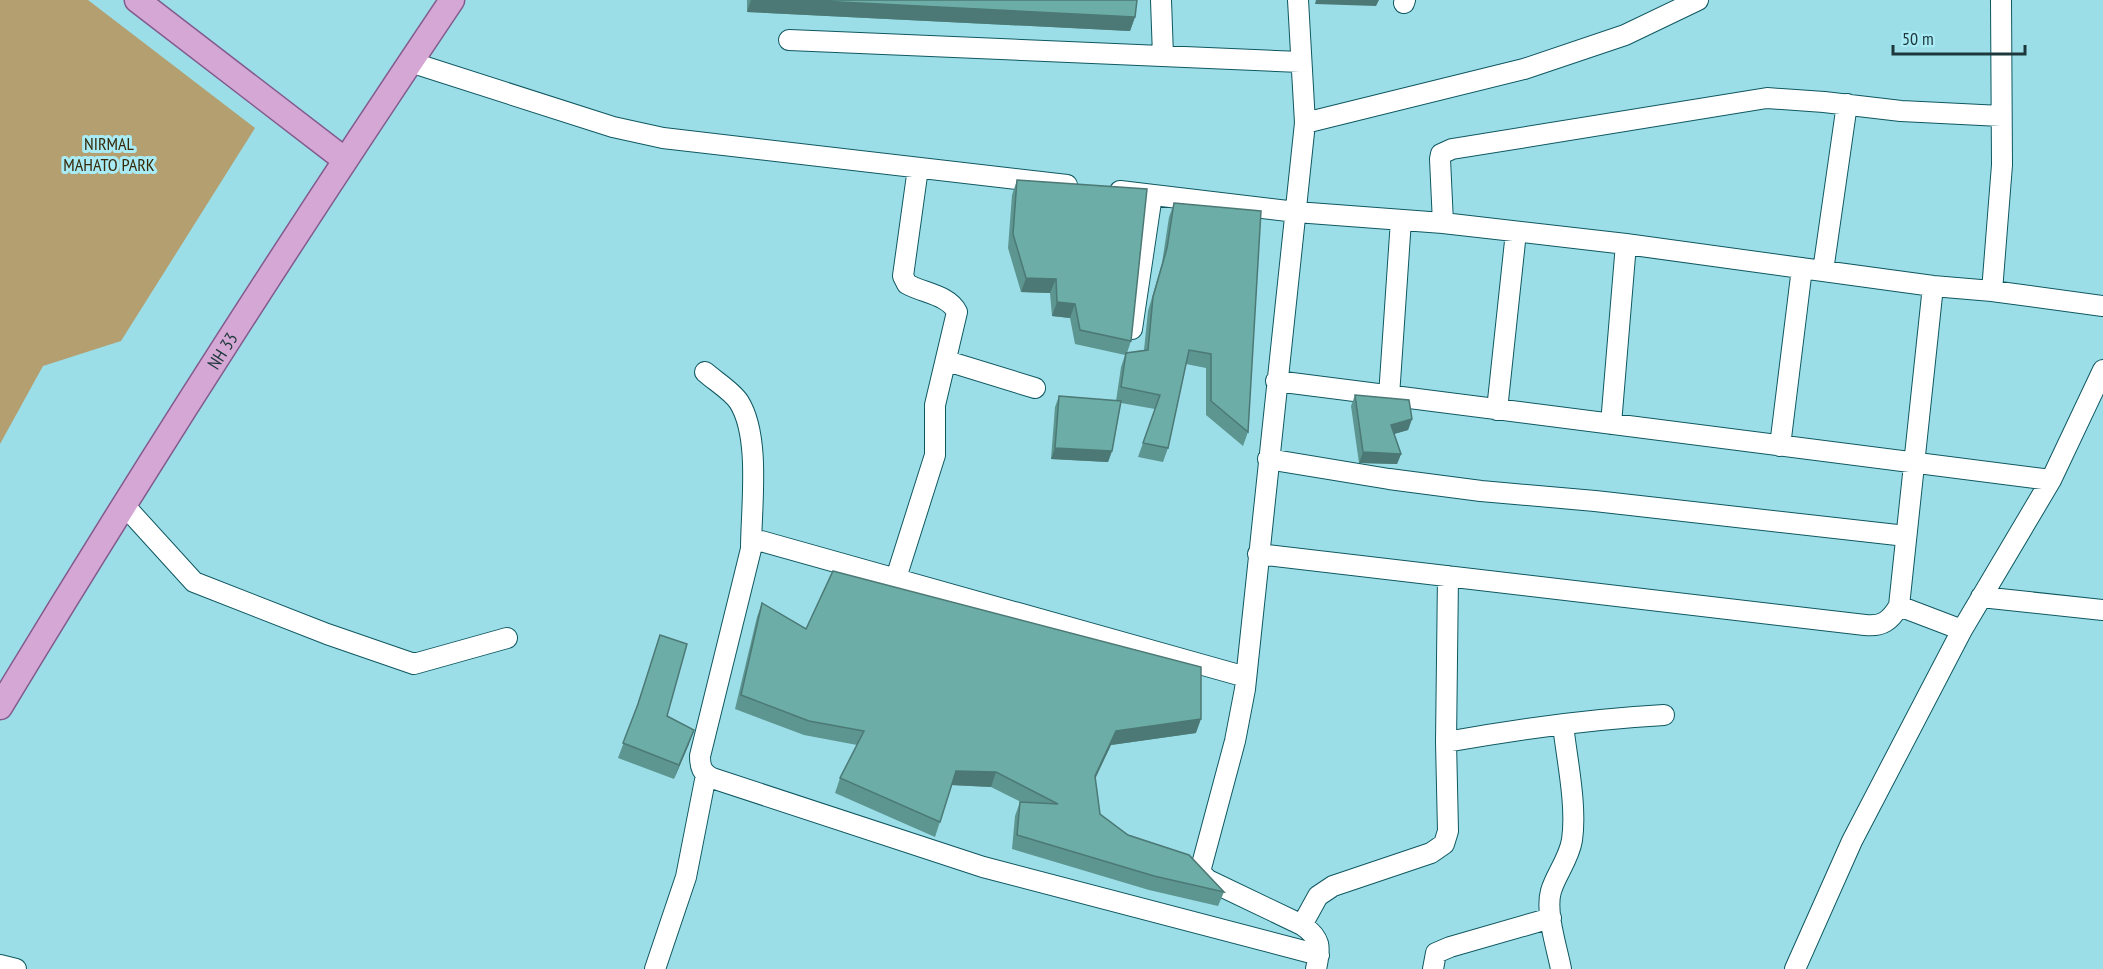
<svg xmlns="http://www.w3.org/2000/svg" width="2103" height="969" viewBox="0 0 2103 969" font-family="'PT Sans Narrow',sans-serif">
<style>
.green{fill:#b39f6f}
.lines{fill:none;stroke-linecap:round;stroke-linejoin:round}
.minor-casing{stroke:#0f5861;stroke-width:22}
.major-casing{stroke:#825a8d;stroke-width:27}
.minor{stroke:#fff;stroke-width:20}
.major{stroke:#d5a7d4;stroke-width:24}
.wall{fill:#5d9590}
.shaded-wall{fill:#4c7975}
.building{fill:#6cada7;stroke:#4c7975;stroke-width:1.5}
.labels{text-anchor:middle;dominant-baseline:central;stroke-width:6;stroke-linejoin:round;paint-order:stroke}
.park-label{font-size:18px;fill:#372a0a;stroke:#a9ebf5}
.street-label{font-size:18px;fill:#1d383c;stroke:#a9ebf5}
</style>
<rect width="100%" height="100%" fill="#9cdee8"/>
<path class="green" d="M0 0H88L255 128 121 341 43 366 0 444Z"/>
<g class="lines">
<defs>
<path id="minor" d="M1161 0 1163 56
M1298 0 1305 123 1245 689 1235 741 1201 868 1202 874 1208 880 1302 925C1321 938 1321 947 1316 969
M1404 3 1405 0
M789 40 1300 62
M410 62 613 127 663 138 1067 185
M1305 123 1524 69 1625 35 1698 0
M1120 191 1296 212 1443 223 1626 244 1933 286 1992 291 2103 306
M1443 223 1440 159 1441 154 1452 149 1767 98 1824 102 1901 111 2001 116
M1823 271 1847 104
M1992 291 2002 165 2001 0
M1132 329 1152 195
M947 361 1035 388
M705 372C715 381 732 391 739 402 761 437 751 508 751 549
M1276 381 2051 480
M1389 396 1401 220
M1497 410 1516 232
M1611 424 1626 244
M1780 446 1802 268
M1268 459 1389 479 1481 491 1595 501 1906 536
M124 505 194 582 327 634 414 664 507 638
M1258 554 1865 625C1882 627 1890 621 1899 606L1962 630
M896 578 935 455V405L957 312C949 295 923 293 907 284L903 276 918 168
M1981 597 2103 610
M1899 606 1933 286
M1246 677 761 541 753 544 751 549 700 756C700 767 702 773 712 778L983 867 1319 955
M1446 742 1448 576
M1302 925 1318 896 1333 886 1431 853 1444 844 1448 831 1446 742C1518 729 1591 719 1664 715
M0 965 16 969
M655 969 686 877 706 775
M1433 969 1436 953 1450 947 1551 918
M1561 969C1557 948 1545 912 1551 891 1556 874 1569 859 1572 840 1577 806 1567 760 1563 725
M1795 969 1852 841 1962 630 2051 480 2103 370"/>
<g id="major">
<path d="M137 0 345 160"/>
<path id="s1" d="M0 707C145 467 296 232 452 0"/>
</g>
</defs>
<use href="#minor" class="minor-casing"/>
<use href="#major" class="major-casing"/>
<use href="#minor" class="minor"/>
<use href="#major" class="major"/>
</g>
<path class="wall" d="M747 0H1137L1135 17 1130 31 747 12Z
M1017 180 1131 341 1127 353 1144 350 1148 311 1162 263 1169 217 1174 203 1248 432 1243 446 1206 415V368L1186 364 1168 448 1163 462 1138 457 1155 409 1121 403 1112 451 1108 462 1051 459 1055 407 1059 396 1116 401 1121 367 1125 355 1075 344 1070 318 1052 316 1050 293 1021 292 1008 248 1012 195Z
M1355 395 1412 419 1408 430 1394 434 1401 454 1397 464 1359 463 1351 406Z
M762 603 806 629 1196 733 1111 745 1095 778 1100 814 1128 835 1224 892 1218 906 1149 890 1012 849 1015 816 1020 802H1021L991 787 952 785 935 837 835 793 840 778 857 745 804 735 735 709 757 617Z
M660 635 667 716 689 744 674 779 618 758 634 715Z"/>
<path class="shaded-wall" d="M751 0H800L1135 17 1130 31 747 12Z
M1316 0H1379L1376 6 1315 4Z
M1026 278 1056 279 1050 293 1021 292Z
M1057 302 1075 304 1070 318 1052 316Z
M1412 419 1408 430 1387 436 1391 425Z
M1055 448 1112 451 1108 462 1051 459Z
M1363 452 1401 454 1397 464 1359 463Z
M1201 719 1196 733 1111 745 1090 790 1095 776 1116 731Z
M694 730 689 744 674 779 679 765Z
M956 771 996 772 991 787 951 785Z"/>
<path class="building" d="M800 0H1137L1135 17Z
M1017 180 1147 189 1131 341 1080 330 1075 304 1057 302 1056 279 1026 278 1013 234Z
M1174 203 1261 211 1248 432 1211 401V354L1189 350 1168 448 1143 443 1160 395 1121 387 1126 353 1148 350 1153 297 1167 248Z
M1355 395 1409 400 1412 419 1391 425 1401 454 1363 452Z
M1059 396 1121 401 1112 451 1055 448Z
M833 571 1201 667V719L1116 731 1095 776 1100 814 1128 835 1189 855 1224 892 1154 876 1017 835 1020 802 1058 804 996 772 956 771 940 822 840 778 864 731 809 721 741 695 762 603 806 629Z
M660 635 687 644 667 716 694 730 679 765 623 743 638 704Z"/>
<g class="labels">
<g class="park-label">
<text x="109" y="143">NIRMAL<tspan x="109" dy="21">MAHATO PARK</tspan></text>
</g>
<g class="street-label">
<text stroke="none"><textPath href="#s1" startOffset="420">NH 33</textPath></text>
</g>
</g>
<path d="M1893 45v9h132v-9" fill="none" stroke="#1d383c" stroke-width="3"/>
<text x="1902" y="45" font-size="18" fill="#1d383c" stroke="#a9ebf5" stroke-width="4.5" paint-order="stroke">50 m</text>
</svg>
